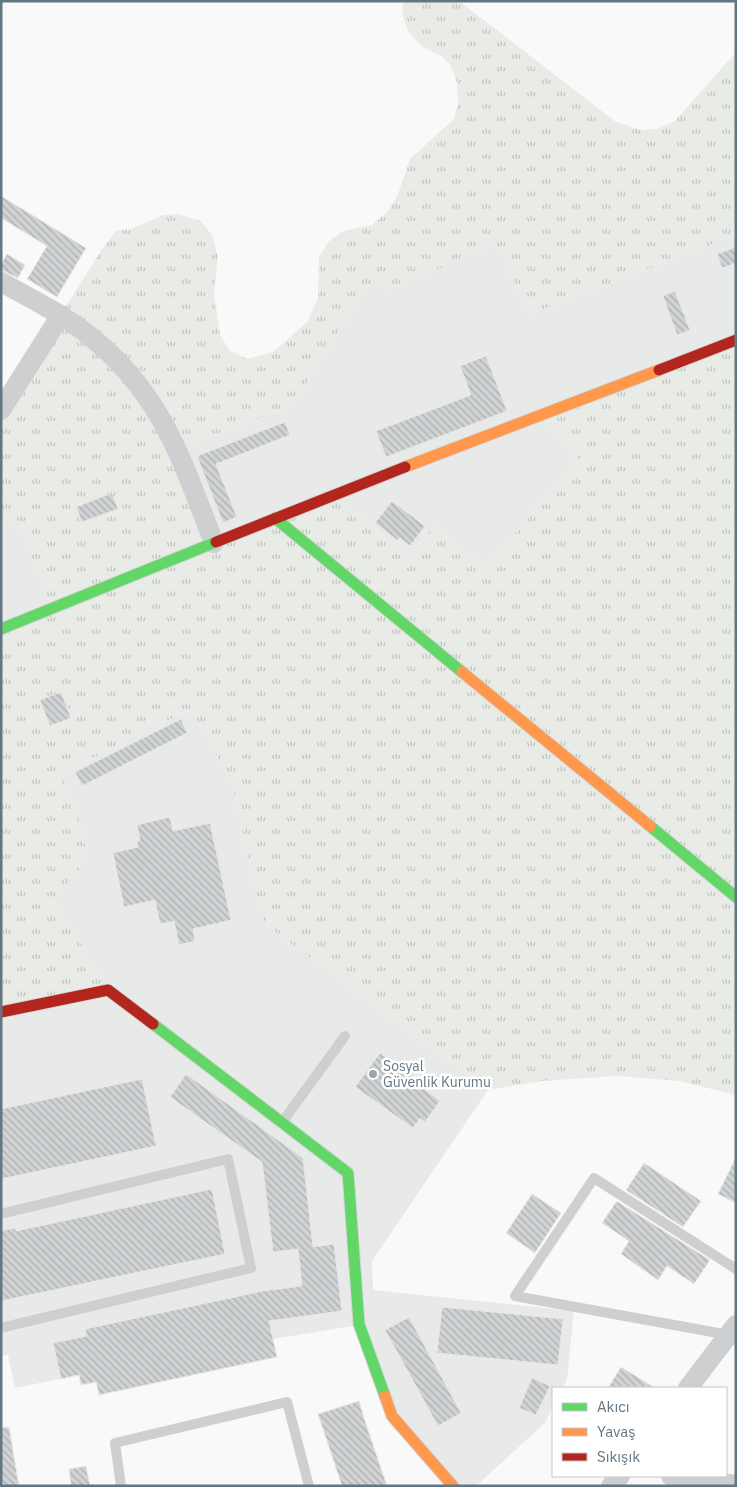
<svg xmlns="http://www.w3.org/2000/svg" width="737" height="1487" viewBox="0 0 737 1487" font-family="'IBM Plex Sans',sans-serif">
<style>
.built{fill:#e8e9e9}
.grass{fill:url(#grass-tufts)}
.building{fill:url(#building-back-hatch);stroke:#e8e8e8}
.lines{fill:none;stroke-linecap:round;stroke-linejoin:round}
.fast-casing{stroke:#d5d6d7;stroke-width:13}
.slow-casing{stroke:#d5d6d7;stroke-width:13}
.jam-casing{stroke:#d5d6d7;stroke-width:13}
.lane{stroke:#cecfd0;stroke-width:10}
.street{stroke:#cecfd0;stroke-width:20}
.fast{stroke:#63d668;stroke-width:11}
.slow{stroke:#ff974d;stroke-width:11}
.jam{stroke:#b3261e;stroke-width:11}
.poi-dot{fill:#99a4ac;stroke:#fff;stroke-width:2}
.labels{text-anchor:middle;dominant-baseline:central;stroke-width:5;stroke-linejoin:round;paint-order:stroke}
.poi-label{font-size:14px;fill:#657683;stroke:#fff;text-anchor:start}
</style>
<defs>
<pattern id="grass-tufts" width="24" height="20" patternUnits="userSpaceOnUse" patternTransform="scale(1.25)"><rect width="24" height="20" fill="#e8ebe6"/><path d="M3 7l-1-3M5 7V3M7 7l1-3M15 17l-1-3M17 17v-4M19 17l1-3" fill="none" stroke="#c0c3c0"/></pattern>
<pattern id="building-back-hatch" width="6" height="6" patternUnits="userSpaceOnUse" patternTransform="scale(1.25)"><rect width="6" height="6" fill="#d0d2d3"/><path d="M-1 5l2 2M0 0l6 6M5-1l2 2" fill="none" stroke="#acafb1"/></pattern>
</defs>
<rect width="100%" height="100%" fill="#f9f9f9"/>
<path class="built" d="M736 235V340L538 416 580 455 486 569 434 526 410 556 333 495 214 543 177 449 292 406 368 285 383 293 497 243 528 315Z
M18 519 51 608 1 629V526Z
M189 710 209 740 233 787 263 923 488 1090 372 1261 373 1290 574 1311 567 1380 562 1388H553V1406L545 1423 476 1486H453L392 1416 359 1325 273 1339 147 1366 94 1372 15 1388 8 1355 1 1356V923L83 861 84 838 77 813 59 774Z"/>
<path class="grass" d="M406 1H459L616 122 642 130 657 129 674 122 736 52V235L528 315 497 244 383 293 368 285 292 406 177 449 214 543 333 495 410 556 434 526 486 569 580 455 538 416 736 340V1095L679 1081 617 1076 542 1081 488 1090 263 923 233 787 209 740 189 710 60 774C69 795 92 839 83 862 77 875 64 887 54 897L108 990 1 1012V629L51 608 18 520 1 526V410L102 249 116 231 131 229 163 215 178 214 201 221 212 235 218 257 214 293 220 335 230 351 247 359 273 352 308 321 318 298 319 257 328 242 343 231 372 225 387 212 397 197 410 159 454 119 458 103 457 83 451 66 443 57 421 46 408 31 403 17 402 5Z"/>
<path class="building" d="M1 196 86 248 57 297 27 279 47 246 1 218Z
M736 247V263L722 268 717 254Z
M7 254 25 265 18 278 1 270V264Z
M675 291 690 330 677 335 663 296Z
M486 356 507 411 386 457 376 431 471 395 460 366Z
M285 422 290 435 216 464 237 517 223 523 197 456Z
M112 493 118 509 82 522 76 507Z
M392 501 425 526 410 546 400 538 397 540 375 523Z
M61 692 71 718 50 726 40 700Z
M181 719 187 733 82 786 75 772Z
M170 817 173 831 210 823 231 920 193 929 195 941 179 945 174 921 160 924 155 900 124 907 113 853 138 847 137 841 140 840 137 825Z
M380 1053 428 1087 425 1090 440 1101 425 1122 420 1118 413 1128 355 1087Z
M186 1074 303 1158 313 1247 334 1244 342 1311 269 1321 277 1357 99 1395 96 1382 81 1385 79 1375 61 1379 53 1343 87 1336 85 1329 263 1291 302 1286 298 1249 273 1252 262 1162 170 1097Z
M142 1079 156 1146 1 1179V1109Z
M736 1157V1203L718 1194Z
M644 1163 701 1201 683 1227 626 1190Z
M212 1189 225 1254 1 1301V1231L15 1228 16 1231Z
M532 1194 561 1213 535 1253 506 1233Z
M616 1202H618L710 1260 694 1284 667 1266 658 1280 621 1254 629 1241 602 1223Z
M442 1307 563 1319 558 1365 437 1353Z
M409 1317 461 1413 438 1426 385 1330Z
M621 1367 655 1388H608Z
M532 1378 550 1386 536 1415 519 1408Z
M359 1401 365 1421 387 1486H342L318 1414Z
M9 1427 19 1486H1V1428Z
M86 1466 90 1486H71L69 1469Z"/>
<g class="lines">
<defs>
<path id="fast" d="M275 518 462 672
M1 629 216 542
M650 826 736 897
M153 1024 348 1173 359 1324 385 1396"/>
<path id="slow" d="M405 467 659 370
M462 672 650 826
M385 1396 392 1416 453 1486"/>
<path id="jam" d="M659 370 736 340
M216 542 405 467
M1 1012 108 990 153 1024"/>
</defs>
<use href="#fast" class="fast-casing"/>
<use href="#slow" class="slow-casing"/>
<use href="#jam" class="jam-casing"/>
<path class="lane" d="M283 1121 345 1036
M1 1214 228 1159 251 1268 1 1328
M729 1335 515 1296 594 1178 736 1269
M121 1486 115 1443 287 1402 309 1486"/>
<path class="street" d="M1 282C30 298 60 313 86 333 161 391 181 458 214 543
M1 410 61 315
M688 1388 736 1325
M671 1476 736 1485
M611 1486 620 1476"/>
<use href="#fast" class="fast"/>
<use href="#slow" class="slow"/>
<use href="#jam" class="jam"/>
</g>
<circle class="poi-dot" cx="373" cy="1074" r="5"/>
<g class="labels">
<g class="poi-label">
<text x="383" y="1066">Sosyal<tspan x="383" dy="16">Güvenlik Kurumu</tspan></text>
</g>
</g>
<rect width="737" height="1487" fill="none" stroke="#657683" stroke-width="5"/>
<rect x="552" y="1387" width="175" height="90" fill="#ffffff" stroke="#c1c8cd"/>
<rect x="562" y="1403" width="25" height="8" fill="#63d668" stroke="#c1c8cd"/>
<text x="597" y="1412" font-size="15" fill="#657683">Akıcı</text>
<rect x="562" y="1428" width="25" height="8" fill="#ff974d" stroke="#c1c8cd"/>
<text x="597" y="1437" font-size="15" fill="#657683">Yavaş</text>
<rect x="562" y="1453" width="25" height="8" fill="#b3261e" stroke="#c1c8cd"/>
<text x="597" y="1462" font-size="15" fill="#657683">Sıkışık</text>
</svg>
